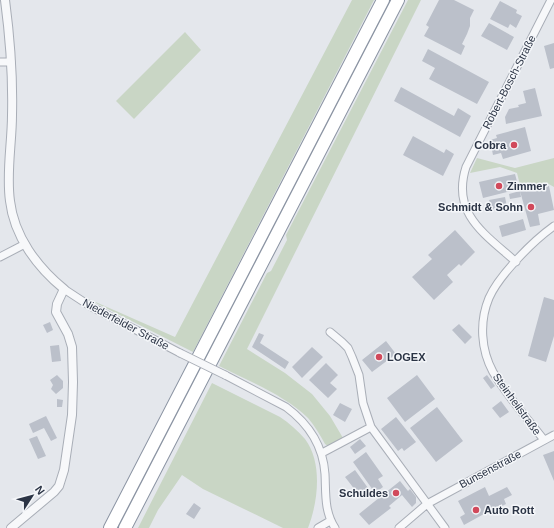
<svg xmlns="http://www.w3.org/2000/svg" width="554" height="528" viewBox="0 0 554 528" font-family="Arial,sans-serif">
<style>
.green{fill:#c9d6c5}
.building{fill:#bbc0ca}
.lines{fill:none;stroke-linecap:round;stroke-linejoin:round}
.minor-casing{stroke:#a9aeb7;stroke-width:9}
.tertiary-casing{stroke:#a9aeb7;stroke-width:10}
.motorway-casing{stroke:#8b94a3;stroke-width:14}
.minor{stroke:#f7f8fa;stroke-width:7}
.tertiary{stroke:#f7f8fa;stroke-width:8}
.motorway{stroke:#fff;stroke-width:12}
.minor-bridge-casing{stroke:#a9aeb7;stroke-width:9;stroke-linecap:butt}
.minor-bridge{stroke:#f7f8fa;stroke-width:7}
.poi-dot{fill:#d1495b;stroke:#f4f6f9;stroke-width:1.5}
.labels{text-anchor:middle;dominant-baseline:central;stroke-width:3;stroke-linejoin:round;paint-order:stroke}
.street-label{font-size:11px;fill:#2b3445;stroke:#f4f6f9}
.poi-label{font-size:11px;font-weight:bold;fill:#2b3445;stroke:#f4f6f9;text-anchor:end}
</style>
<rect width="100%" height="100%" fill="#e4e7ec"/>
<path class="green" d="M352 0H374L193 352 82 296 175 337Z
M408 0H421L247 349 285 373 312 394 330 416 343 438 328 446 325 444C320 435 315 426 308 418 286 396 247 380 219 366L267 273 271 271 287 240 286 235Z
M185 32 201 50 134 119 116 101Z
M477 158 515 168 554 158V187L547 183 521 189 517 173 500 167 470 173Z
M212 383 280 417C289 423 298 431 305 439 323 463 318 502 308 528H283L203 489 182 475 158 510 149 528H138Z"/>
<path class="building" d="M439 0H454L474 10 470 18V26L467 34 462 44 465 46 461 55 424 36 429 27 426 25Z
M500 1 517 10 516 13 522 16 516 28 510 24 508 28 490 19Z
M489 23 514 37 507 50 481 36Z
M554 43V68L550 69 544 46Z
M428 49 489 82 477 104 429 79 435 68 422 61Z
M401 87 454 116 458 108 471 116 460 137 394 101Z
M535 88 542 116 506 124 505 117 509 109 519 107 518 105 526 103 523 91Z
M525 127 531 151 503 159 501 153 493 155 490 140 497 138 496 135Z
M413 136 444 153 446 149 454 154 443 176 403 155Z
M515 174 519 189 483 198 479 182Z
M549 186 554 210 538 214 540 225 530 227 520 191 532 188 533 190Z
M520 191 521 197 510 199 509 194Z
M505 197 507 207 491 210 489 200Z
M523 219 526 230 502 237 499 226Z
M455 230 475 252 461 266 459 264 447 275 453 282 434 300 412 277 432 259 428 255Z
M544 297 554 300V336L546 362 528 356Z
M50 322 53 330 47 333 43 325Z
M459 324 472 337 465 344 452 330Z
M259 333 264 335 260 343 289 362 285 369 252 347Z
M386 341 396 354 372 372 362 360Z
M59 345 61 361 52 362 50 346Z
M312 347 323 357 302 378 292 367Z
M326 363 338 375 330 383 337 389 328 398 309 380Z
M57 375 63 381V388L56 394 51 389 53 385 50 380Z
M417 375 435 399 405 422 387 398Z
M487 375 495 386 491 389 483 378Z
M57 399 63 400 62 407H57Z
M501 401 509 412 500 418 492 408Z
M340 403 352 409 345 422 333 415Z
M437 407 463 441 436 462 410 428Z
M46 416 57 438 51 441 44 428 33 433 29 424Z
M396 417 416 442 404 451 402 448 398 451 381 429Z
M37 436 46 456 38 459 29 439Z
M360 439 366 446 355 454 350 447Z
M554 451V481L543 455Z
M366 452 383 476 378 479 383 487 375 493 353 462Z
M355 470 368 488 359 495 345 477Z
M400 481 408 491 410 489 416 497V503L412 507 402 495 389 506 391 508 369 525 359 514Z
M485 487 489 496 507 487 512 495 504 499 506 504 502 506V504L464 525 460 517 465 514 458 501Z
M194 503 201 508 194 519 186 514Z"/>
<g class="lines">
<defs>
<path id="minor" d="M0 62H11
M0 257 25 244
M516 262C485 234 451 214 466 167L551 0
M64 289 90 306 180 353
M330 332 342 342 348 348 352 357 359 375 363 403 371 427 445 528
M225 375 286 407C309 424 323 445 325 474 326 493 324 511 335 528
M544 440C527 418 507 396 493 372 481 350 479 322 489 298 499 275 533 241 554 226
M322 453 371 427
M318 528 330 521
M399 528 427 504 554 435"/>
<path id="tertiary" d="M5 0C10 38 13 77 12 115 12 143 6 173 10 201 14 236 37 267 64 289L57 304 56 312 68 334 72 347 73 382 72 415 64 470 59 486 54 492 11 528"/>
<path id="motorway" d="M110 528 383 0
M125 528 398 0"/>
</defs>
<use href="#minor" class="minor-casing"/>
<use href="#tertiary" class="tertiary-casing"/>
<use href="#motorway" class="motorway-casing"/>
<use href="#minor" class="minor"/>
<use href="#tertiary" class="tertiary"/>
<use href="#motorway" class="motorway"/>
<defs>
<path id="minor-bridge" d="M180 353 225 375"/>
</defs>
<use href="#minor-bridge" class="minor-bridge-casing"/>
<use href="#minor-bridge" class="minor-bridge"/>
</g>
<g class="poi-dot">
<circle cx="514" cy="145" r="4"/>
<circle cx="499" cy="186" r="4"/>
<circle cx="531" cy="207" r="4"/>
<circle cx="379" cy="357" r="4"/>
<circle cx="396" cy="493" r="4"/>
<circle cx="476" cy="510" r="4"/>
</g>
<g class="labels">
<g class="street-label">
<text transform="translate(509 82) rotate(-63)">Robert-Bosch-Straße</text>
<text transform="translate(126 324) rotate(28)">Niederfelder Straße</text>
<text transform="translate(517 404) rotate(54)">Steinheilstraße</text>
<text transform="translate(490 469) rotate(-28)">Bunsenstraße</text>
</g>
<g class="poi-label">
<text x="506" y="145">Cobra</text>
<text x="507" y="186" text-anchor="start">Zimmer</text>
<text x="523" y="207">Schmidt &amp; Sohn</text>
<text x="387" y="357" text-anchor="start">LOGEX</text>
<text x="388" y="493">Schuldes</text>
<text x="484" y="510" text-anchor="start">Auto Rott</text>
</g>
</g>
<g transform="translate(32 496) rotate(54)" stroke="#f4f6f9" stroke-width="3" paint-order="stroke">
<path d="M0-3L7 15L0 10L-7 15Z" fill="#2b3445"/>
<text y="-6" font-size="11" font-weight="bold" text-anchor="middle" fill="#2b3445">N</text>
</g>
</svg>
